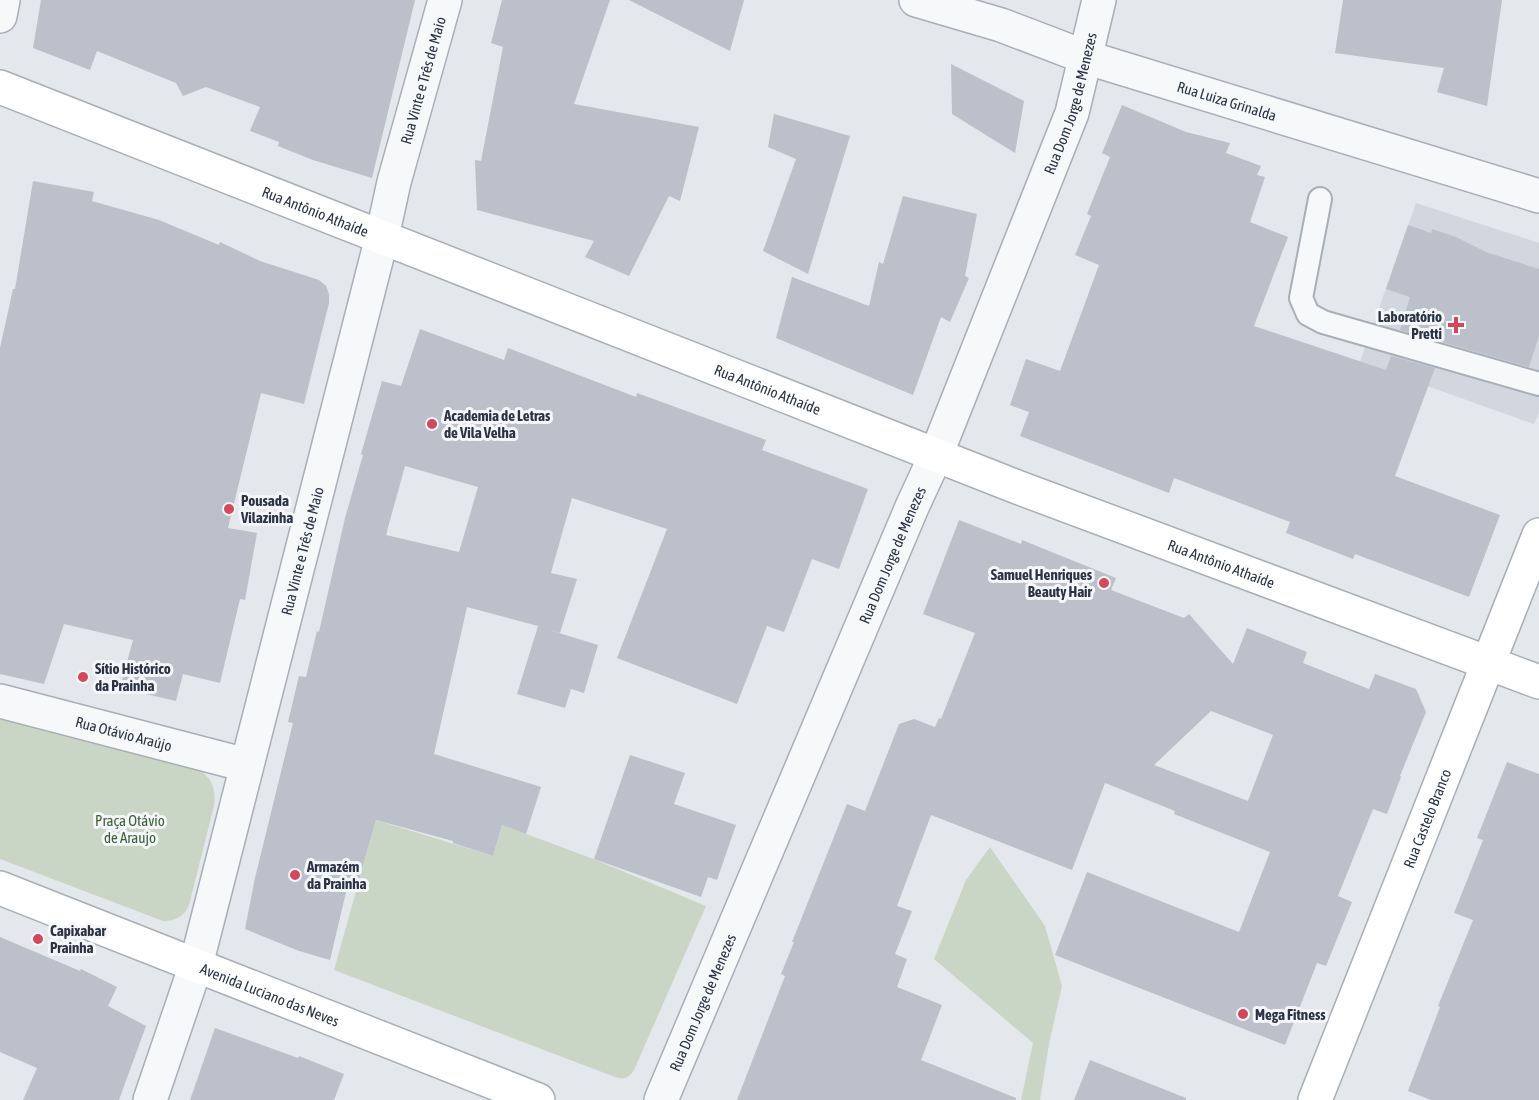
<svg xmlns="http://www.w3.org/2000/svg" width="1539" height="1100" viewBox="0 0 1539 1100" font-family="'Asap Condensed',sans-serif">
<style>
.built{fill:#d2d6de}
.green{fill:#c9d6c5}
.building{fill:#bbc0ca;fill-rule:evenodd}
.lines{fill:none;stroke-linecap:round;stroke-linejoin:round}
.lane-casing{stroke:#a9aeb7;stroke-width:26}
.street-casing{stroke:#a9aeb7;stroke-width:36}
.secondary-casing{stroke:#a9aeb7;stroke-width:36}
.lane{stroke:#f7f8fa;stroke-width:22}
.street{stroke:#f7f8fa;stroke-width:33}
.secondary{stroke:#fff;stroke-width:33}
.poi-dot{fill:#d1495b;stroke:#f4f6f9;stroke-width:2}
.labels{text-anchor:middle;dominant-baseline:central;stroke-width:6;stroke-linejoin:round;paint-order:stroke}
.street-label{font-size:15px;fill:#2b3445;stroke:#f4f6f9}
.poi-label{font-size:15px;font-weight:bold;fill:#2b3445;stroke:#f4f6f9;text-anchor:start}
.park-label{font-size:15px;fill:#3f6138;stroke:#f4f6f9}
</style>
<rect width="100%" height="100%" fill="#e4e7ec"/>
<path class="built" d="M1416 203 1539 243V413L1534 424 1360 362Z"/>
<path class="green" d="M0 717 200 770C213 780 216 790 214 806L189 905C184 917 175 921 163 921L0 859Z
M376 820 493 856 502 825 591 858 706 906 634 1070C629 1078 624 1080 615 1077L334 970Z
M990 847 1045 926 1062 986 1049 1044 1040 1100H1021L1033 1043 934 959 966 880Z"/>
<path class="building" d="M41 0H415L372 178 313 160 278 146 279 142 250 131 260 107 206 87 183 96 176 83 97 51 90 70 33 48Z
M502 0H610L574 104 699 127 680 201 669 196 629 276 585 257 594 241 477 210 475 160 481 161 503 47 491 43Z
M629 0H744L730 51Z
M1343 0H1502L1487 106 1437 92 1444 68 1335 53Z
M951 64 1024 101 1015 153 952 114Z
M1122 105 1186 132 1230 143 1226 153 1261 166 1257 175 1265 177 1250 222 1288 237 1254 326 1386 370 1391 356 1435 368 1395 476 1500 515 1469 597 1355 554 1353 559 1286 533 1290 522 1174 478 1169 493 1020 436 1029 412 1010 405 1026 359 1060 371 1099 265 1075 255 1091 216 1087 214 1110 157 1102 153Z
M774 114 850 136 808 274 763 251 796 159 768 147Z
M33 181 94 192 92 201 159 220 219 245 220 242 260 261 319 280 326 286 329 294V303L304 404 261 393 228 528 257 533 245 600 240 599 220 683 183 674 176 701 120 688 133 640 64 624 44 684 0 674V348L13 289H15Z
M903 196 977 214 965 276 969 278 950 322 941 317 913 395 776 338 792 277 869 306 879 262 883 264Z
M1408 225 1431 233 1432 229 1456 237 1486 252 1539 269V336L1529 367 1400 330 1410 297 1386 289Z
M420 329 504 360 508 348 636 397 637 393 766 440 762 450 868 489 839 569 812 559 784 632 767 626 737 704 617 658 667 529 572 498 551 573 577 579 560 633 546 629 598 645 584 693 571 689 565 708 517 694 538 626 467 607 434 754 541 787 526 834 502 825 493 856 453 843V841L376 820 356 890 347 888 330 960 299 951 245 929 255 878 293 723 288 722 299 676 306 677 317 631 319 632 345 518 363 455 361 454 382 381 401 386ZM405 466 478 487 459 552 386 535Z
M959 520 1021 544 1022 540 1116 578 1111 590 1184 618 1189 614 1233 664 1247 628 1307 652 1303 663 1369 689 1375 674 1416 689 1426 712 1400 776 1401 777 1387 814 1373 809 1338 896 1352 902 1326 966 1317 963 1285 1045 1055 955 1087 872 1239 932 1270 852 1174 814 1175 811 1105 783 1072 870 931 815 897 906 912 911 895 954 907 959 897 987 942 1005 921 1060 1016 1098V1100H737L785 976 781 974 794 942H792L847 804 865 811 899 724 914 719 935 727 939 718 941 719 975 633 923 614ZM1211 711 1273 735 1248 801 1154 765Z
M630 755 685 773 674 804 736 825 717 880 708 877 701 897 594 859Z
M1507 762 1539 774V1100H1431L1408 1091 1440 1007 1438 1006 1473 920 1454 913 1483 840 1477 838Z
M0 937 80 971 81 969 117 987 108 1006 146 1026 119 1100H23L37 1068 0 1052Z
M215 1028 298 1058 299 1056 344 1074 334 1100H190Z
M1090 1060 1186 1098V1100H1074Z"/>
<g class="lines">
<defs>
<path id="lane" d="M1320 199 1301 298 1308 314 1323 322 1539 384"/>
<g id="street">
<path id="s1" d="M916 0 1001 25 1085 57 1539 196"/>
<path d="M0 16 3 0"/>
<path id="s2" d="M0 701 246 765"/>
<path id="s3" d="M150 1100 196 965 382 237 394 182 445 0"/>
<path id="s4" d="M661 1100 912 507 936 455 1072 113 1099 0"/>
</g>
<g id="secondary">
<path id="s5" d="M0 87 1017 487 1539 682"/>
<path id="s6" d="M0 888 538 1100"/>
<path id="s7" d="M1315 1100 1539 535"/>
</g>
</defs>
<use href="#lane" class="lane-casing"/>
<use href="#street" class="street-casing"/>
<use href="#secondary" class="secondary-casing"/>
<use href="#lane" class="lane"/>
<use href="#street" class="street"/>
<use href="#secondary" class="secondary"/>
</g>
<g class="poi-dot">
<path d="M1453 316h6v6h6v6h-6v6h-6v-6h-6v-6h6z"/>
<circle cx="432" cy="424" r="6"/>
<circle cx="229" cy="509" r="6"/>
<circle cx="1104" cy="583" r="6"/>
<circle cx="83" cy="677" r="6"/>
<circle cx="295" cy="875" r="6"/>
<circle cx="38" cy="939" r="6"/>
<circle cx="1243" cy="1014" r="6"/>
</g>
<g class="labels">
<g class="street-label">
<text stroke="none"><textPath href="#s3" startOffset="1056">Rua Vinte e Três de Maio</textPath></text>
<text stroke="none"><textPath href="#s1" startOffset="327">Rua Luiza Grinalda</textPath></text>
<text stroke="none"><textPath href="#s4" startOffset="1078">Rua Dom Jorge de Menezes</textPath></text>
<text stroke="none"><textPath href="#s5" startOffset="339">Rua Antônio Athaíde</textPath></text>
<text stroke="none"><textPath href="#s5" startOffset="825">Rua Antônio Athaíde</textPath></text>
<text stroke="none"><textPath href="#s3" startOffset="570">Rua Vinte e Três de Maio</textPath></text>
<text stroke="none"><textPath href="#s4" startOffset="592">Rua Dom Jorge de Menezes</textPath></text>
<text stroke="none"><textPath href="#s5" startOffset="1311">Rua Antônio Athaíde</textPath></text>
<text stroke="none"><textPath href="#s2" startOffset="128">Rua Otávio Araújo</textPath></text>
<text stroke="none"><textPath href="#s7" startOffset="303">Rua Castelo Branco</textPath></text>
<text stroke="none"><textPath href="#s6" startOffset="290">Avenida Luciano das Neves</textPath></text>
<text stroke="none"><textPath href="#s4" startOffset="106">Rua Dom Jorge de Menezes</textPath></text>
</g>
<g class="poi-label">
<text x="1442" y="316" text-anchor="end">Laboratório<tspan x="1442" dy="17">Pretti</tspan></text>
<text x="444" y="415">Academia de Letras<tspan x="444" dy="17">de Vila Velha</tspan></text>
<text x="241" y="500">Pousada<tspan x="241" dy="17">Vilazinha</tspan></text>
<text x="1092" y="574" text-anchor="end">Samuel Henriques<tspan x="1092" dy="17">Beauty Hair</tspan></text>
<text x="95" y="668">Sítio Histórico<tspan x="95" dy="17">da Prainha</tspan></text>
<text x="307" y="866">Armazém<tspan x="307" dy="17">da Prainha</tspan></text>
<text x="50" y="930">Capixabar<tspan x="50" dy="17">Prainha</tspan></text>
<text x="1255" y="1014">Mega Fitness</text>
</g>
<g class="park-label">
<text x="130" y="820">Praça Otávio<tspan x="130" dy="17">de Araujo</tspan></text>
</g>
</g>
</svg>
